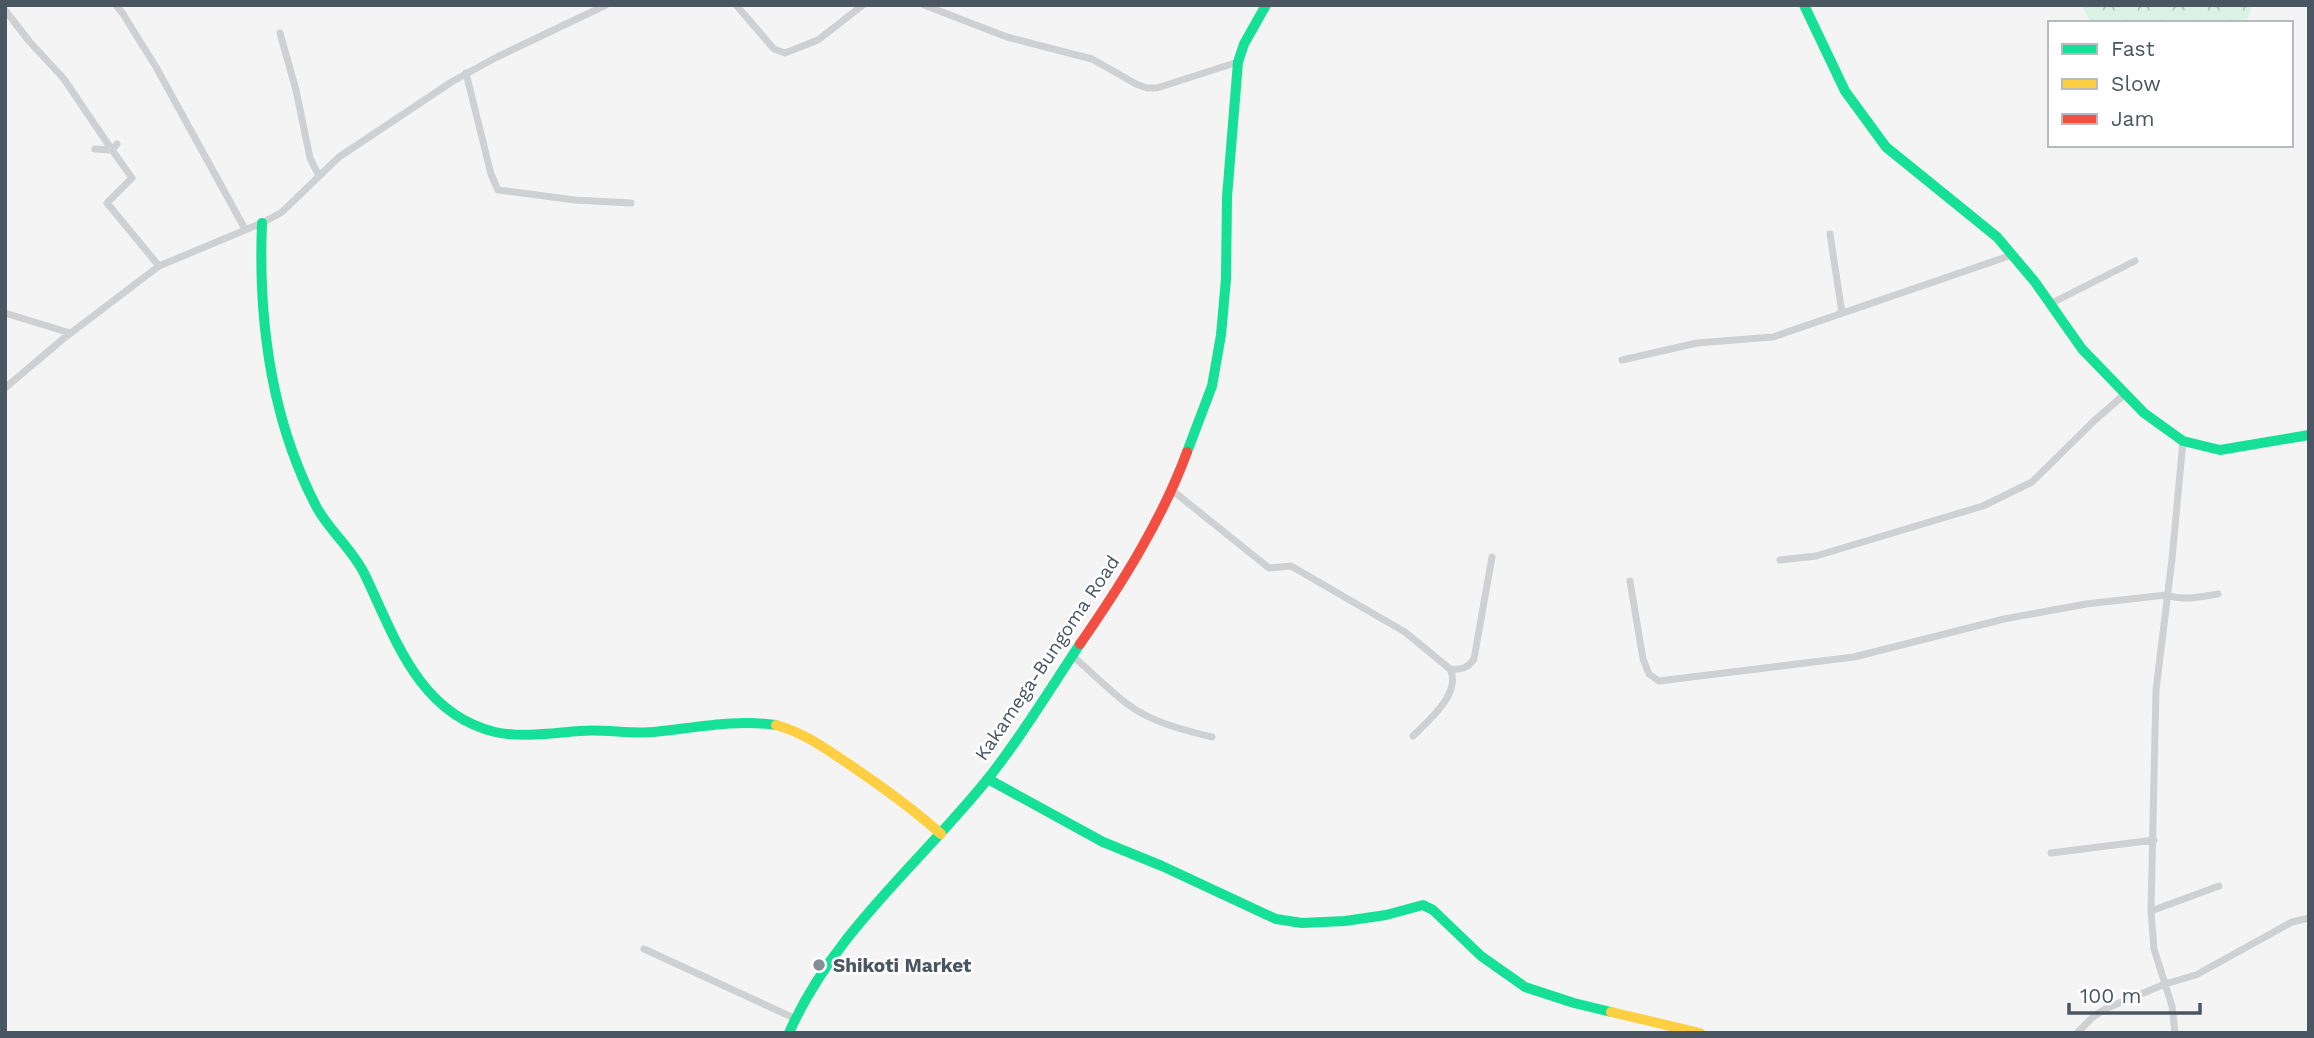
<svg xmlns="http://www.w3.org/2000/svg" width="2314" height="1038" viewBox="0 0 2314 1038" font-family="'Work Sans',sans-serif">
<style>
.forest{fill:url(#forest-crowns)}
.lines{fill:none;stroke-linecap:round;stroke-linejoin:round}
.street{stroke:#ced0d2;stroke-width:7}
.fast{stroke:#16e098;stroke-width:10}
.slow{stroke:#ffcf43;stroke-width:10}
.jam{stroke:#f24e42;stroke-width:10}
.poi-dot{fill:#868d94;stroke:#fff;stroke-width:2.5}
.labels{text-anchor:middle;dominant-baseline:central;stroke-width:5;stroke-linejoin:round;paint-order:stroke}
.street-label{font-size:19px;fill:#4a5661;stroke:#fff}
.poi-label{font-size:19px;font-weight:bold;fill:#4a5661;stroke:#fff;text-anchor:start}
</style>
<defs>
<pattern id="forest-crowns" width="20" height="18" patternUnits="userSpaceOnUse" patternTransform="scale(1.75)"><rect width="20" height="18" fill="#d9f2e3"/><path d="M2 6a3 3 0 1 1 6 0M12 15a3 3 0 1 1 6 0" fill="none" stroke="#b2c7bb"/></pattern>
</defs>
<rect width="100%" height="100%" fill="#f4f4f4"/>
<path class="forest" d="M2082 5H2252L2248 18 2239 23H2091Z"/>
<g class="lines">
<path class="street" d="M116 5 123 14 156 67 245 229
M736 5 774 49 785 53 818 40 863 5
M924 5 1007 37 1092 59 1136 84 1147 88H1157L1238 62
M5 10 29 41 64 79 112 150 117 144
M280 33 296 90 310 158 319 176
M466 73 491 174 498 190 575 200 631 203
M95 149 112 150 132 178 107 203 159 266
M1830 234 1842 313
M2050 304 2135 261
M5 313 70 333
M1622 360 1697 343 1773 337 2012 255
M5 388 63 339 159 266 262 223 282 212 339 157 453 81 497 57 606 5
M1173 491 1269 568 1291 566 1405 632 1450 669C1461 670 1468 668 1474 659L1492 557
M1780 560 1816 556 1983 506 2032 482 2095 420 2125 394
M1630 581 1643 659 1649 674 1659 681 1854 657 2004 619 2086 604 2166 595C2184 601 2200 597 2218 594
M1073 656C1091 672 1108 689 1126 703 1150 722 1183 730 1212 737
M1413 736C1429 720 1462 693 1450 669
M2051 853 2154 840
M2151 911 2219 886
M644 949 794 1018
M2077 1033 2093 1017 2105 1009 2165 984 2196 975 2292 922 2309 918
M2175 1033 2172 1006 2154 949 2151 911 2156 690 2172 559 2183 441"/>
<path class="fast" d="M1804 5 1845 91 1886 147 1997 237 2035 282 2082 349 2144 413 2183 441 2220 450 2309 435
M262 223C258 320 271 419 316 506 329 531 352 548 365 575 395 638 419 714 495 732 523 738 552 733 580 731 605 729 629 734 654 732 695 728 734 719 776 725
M1187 452 1212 386 1221 335 1226 279 1227 197 1238 62 1244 44 1266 5
M988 779 1103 842 1162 866 1276 919 1302 923 1345 921 1386 915 1423 905 1433 910 1481 956 1525 987 1574 1003 1611 1012
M789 1033C832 934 919 864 986 781 1020 739 1050 689 1080 644"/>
<path class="slow" d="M776 725C805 733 828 750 853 767 884 788 913 809 941 834
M1611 1012 1700 1033"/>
<path class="jam" d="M1080 644C1121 585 1162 520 1187 452"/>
</g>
<circle class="poi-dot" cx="819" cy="965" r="7"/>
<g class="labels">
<g class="street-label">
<text transform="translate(1047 658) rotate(-56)">Kakamega-Bungoma Road</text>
</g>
<g class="poi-label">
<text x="833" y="965">Shikoti Market</text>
</g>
</g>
<rect width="2314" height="1038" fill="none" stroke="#4a5661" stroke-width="14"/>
<rect x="2048" y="21" width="245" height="126" fill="#ffffff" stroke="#b7bbc0" stroke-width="2"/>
<rect x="2062" y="44" width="35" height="10" fill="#16e098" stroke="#b7bbc0" stroke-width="2"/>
<text x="2111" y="56" font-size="21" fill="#4a5661">Fast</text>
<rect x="2062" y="79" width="35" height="10" fill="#ffcf43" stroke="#b7bbc0" stroke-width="2"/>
<text x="2111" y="91" font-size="21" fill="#4a5661">Slow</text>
<rect x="2062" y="114" width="35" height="10" fill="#f24e42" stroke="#b7bbc0" stroke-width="2"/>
<text x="2111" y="126" font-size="21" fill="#4a5661">Jam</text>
<path d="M2069 1003v10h131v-10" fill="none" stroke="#4a5661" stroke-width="3.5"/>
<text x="2080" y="1003" font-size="21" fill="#4a5661" stroke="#ffffff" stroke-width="5" paint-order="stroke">100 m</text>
</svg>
